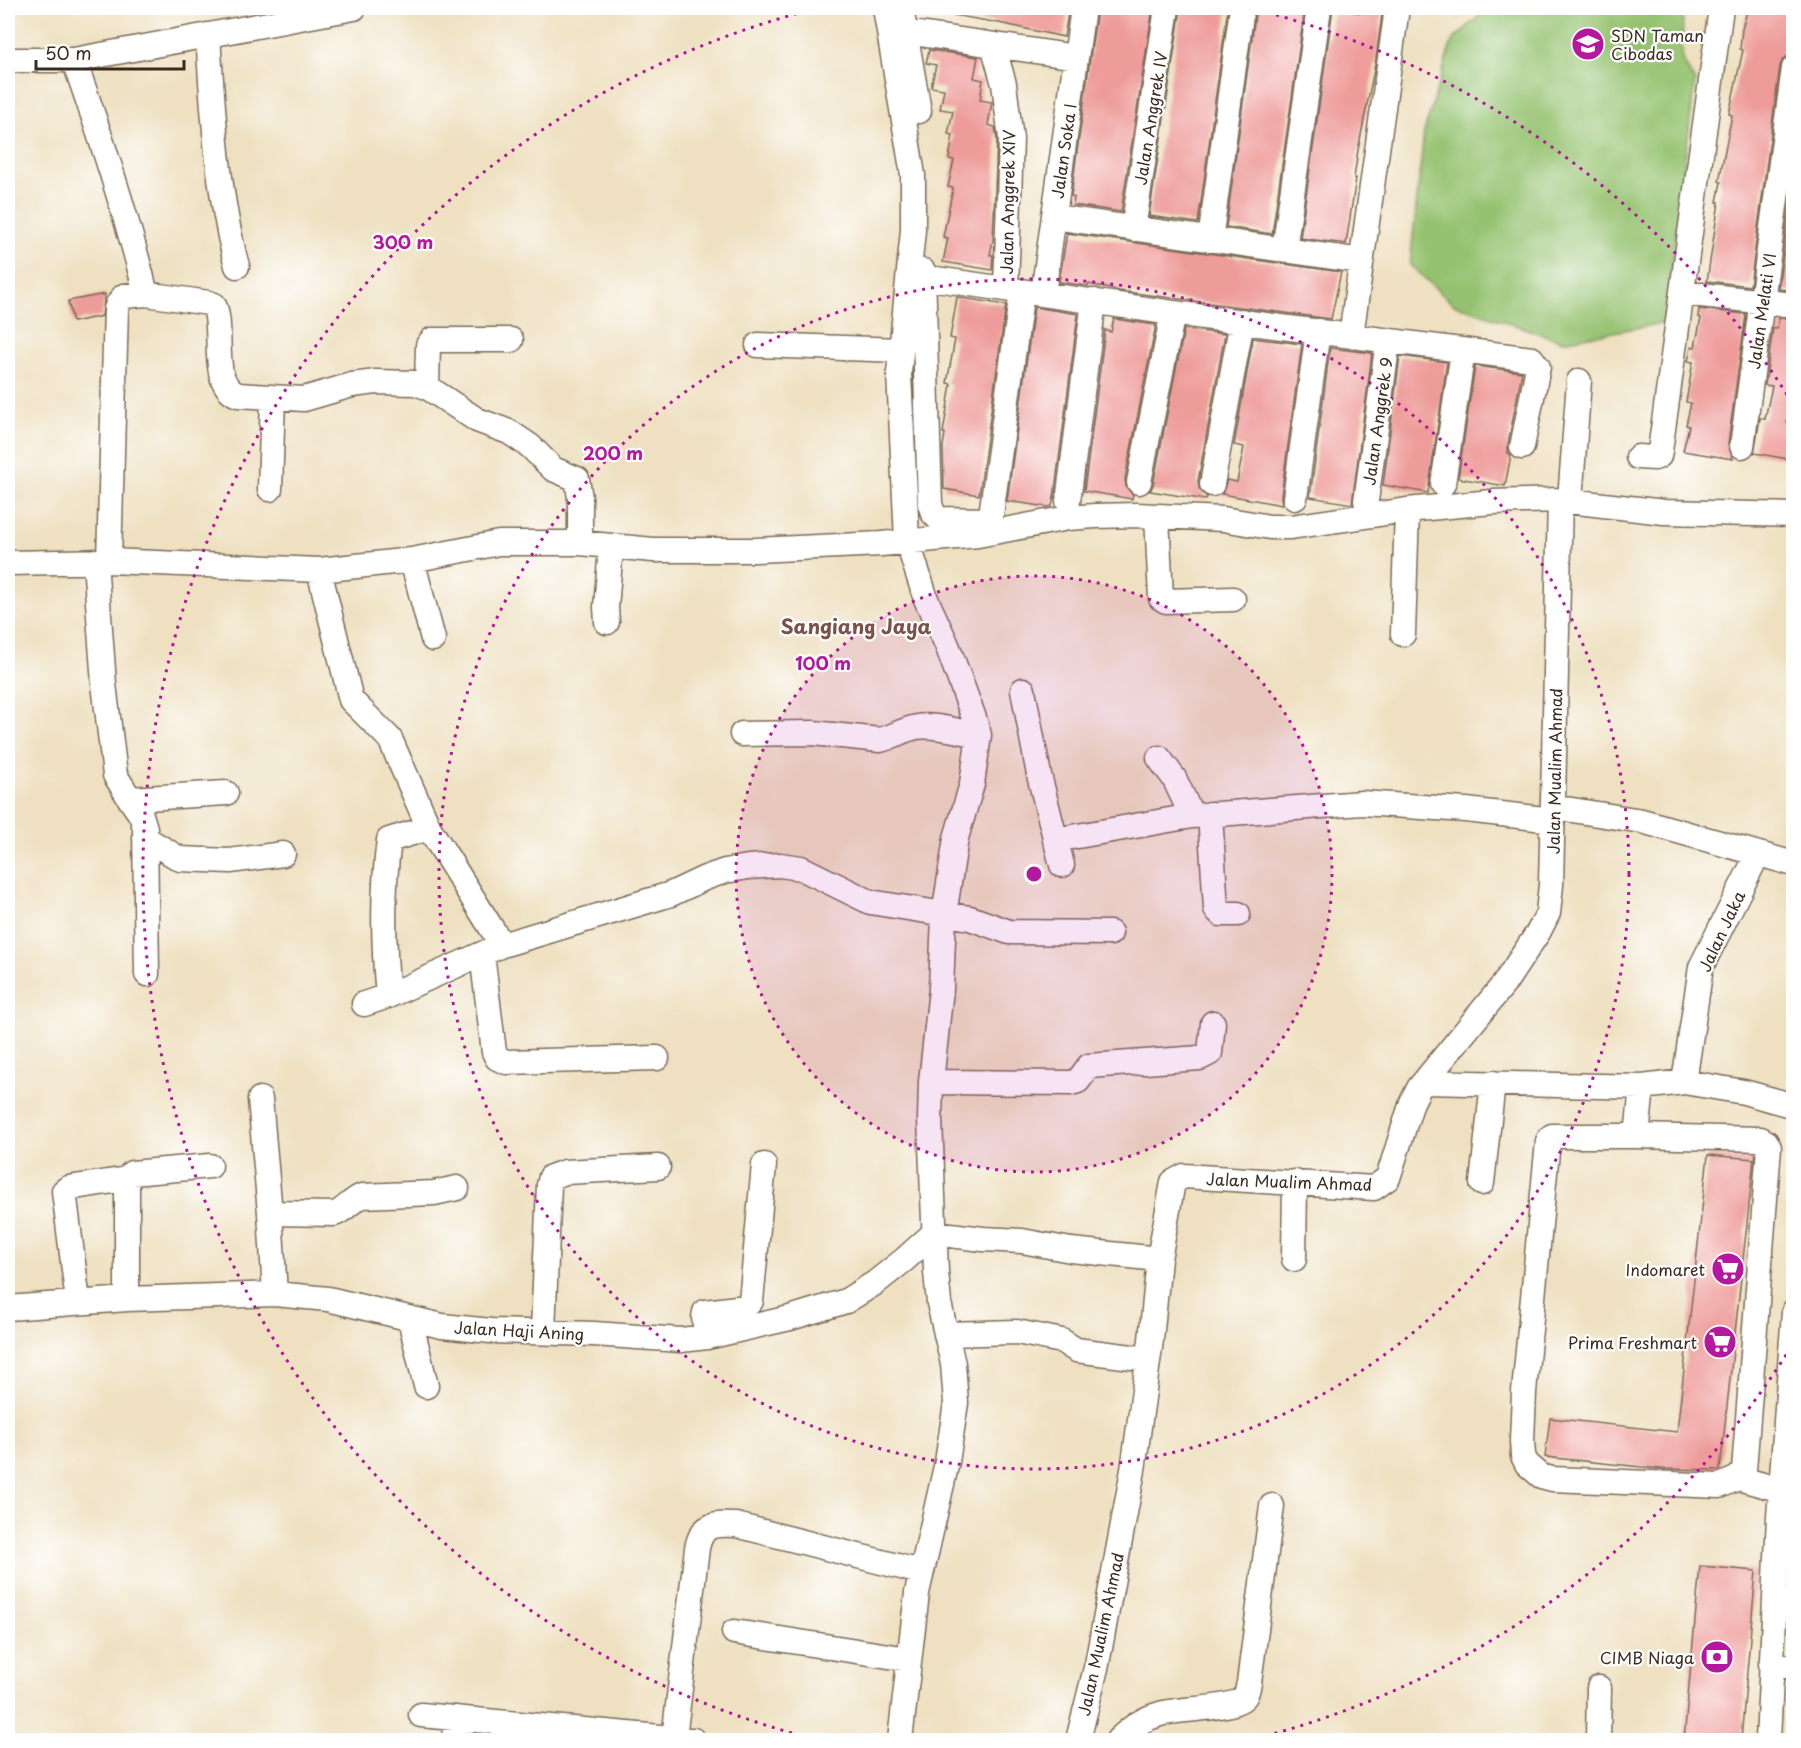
<svg xmlns="http://www.w3.org/2000/svg" width="1801" height="1748" viewBox="0 0 1801 1748" font-family="'Playpen Sans',sans-serif">
<style>
.green{fill:#95c270;stroke:#687647;stroke-width:1.5}
.building{fill:#ee9c9a}
.lines{fill:none;stroke-linecap:round;stroke-linejoin:round}
.minor-casing{stroke:#7a6a57;stroke-width:27}
.minor{stroke:#fff;stroke-width:24}
.ring{fill:none;stroke:#b5179e;stroke-width:3;stroke-dasharray:3 6}
.labels{text-anchor:middle;dominant-baseline:central;stroke-width:4.5;stroke-linejoin:round;paint-order:stroke}
.poi-label{font-size:16px;fill:#3b2a1e;stroke:#fff;text-anchor:end}
.street-label{font-size:16px;fill:#3b2a1e;stroke:#fff}
.quarter-label{font-size:20px;font-weight:bold;fill:#7a5249;stroke:#fff}
.centre{fill:#b5179e;stroke:#fff;stroke-width:3}
.ring-label{font-size:18px;text-anchor:middle;font-weight:bold;fill:#b5179e;stroke:#fff;stroke-width:4.5;stroke-linejoin:round;paint-order:stroke}
</style>
<rect width="100%" height="100%" fill="#fff"/>
<filter id="ink" filterUnits="userSpaceOnUse"><feTurbulence type="fractalNoise" baseFrequency=".0167" numOctaves="2"/><feDisplacementMap in="SourceGraphic" scale="12" xChannelSelector="R" yChannelSelector="G"/><feConvolveMatrix kernelMatrix="1 2 1 2 8 2 1 2 1" color-interpolation-filters="sRGB"/></filter>
<filter id="wash" filterUnits="userSpaceOnUse"><feTurbulence type="fractalNoise" baseFrequency=".008" numOctaves="4" result="noise"/><feDisplacementMap in="SourceGraphic" scale="24" xChannelSelector="R" yChannelSelector="G"/><feGaussianBlur stdDeviation="1.35" result="paint"/><feColorMatrix in="noise" values="0 0 0 0 0 0 0 0 0 0 0 0 0 0 0 0 0 1.4 0 .05"/><feComposite in="paint" operator="in"/></filter>
<g filter="url(#wash)">
<rect width="100%" height="100%" fill="#eee0c0"/>
<path class="green" d="M1488 8H1683L1682 59 1695 82 1664 323 1562 341 1453 304 1410 265 1424 132 1452 41Z"/>
<g id="blocks">
<path class="building" d="M954 8H1069L1064 37 999 23 953 15Z
M1097 8H1153L1121 212 1073 205 1074 197 1071 196Z
M1181 8H1228L1198 223 1149 216Z
M1256 8H1305L1272 234 1226 227Z
M1333 8 1361 13 1362 8H1383L1375 65 1358 150 1354 178H1356L1346 244 1300 238Z
M1748 8H1794V36L1790 55 1783 59 1780 66 1750 286 1707 281 1719 202H1717L1721 182 1719 181 1732 115 1729 114 1743 50 1740 49 1742 29Z
M929 50 978 57 974 78 983 80 980 100 992 102 988 125 995 127 997 140 993 240 990 255H993L992 270 943 262 948 238 943 237 953 188 948 187 954 160 949 159 953 135 948 134 953 111 940 109 944 89 931 87 936 65 926 63Z
M1794 176V291L1778 289Z
M1067 233 1341 272 1331 319 1119 291 1089 284 1088 286 1059 282Z
M105 294 102 316 73 322 68 301Z
M957 297 1006 305 979 495 944 489 943 447 945 433H943L951 384 947 383 955 339 950 338Z
M1034 307 1078 314 1054 497 1052 506 1048 507 1007 501Z
M1699 309 1746 314 1728 444 1733 459 1683 451 1689 426 1686 425 1691 403 1686 402 1693 362 1688 361 1691 347H1695L1701 318 1698 317Z
M1779 318 1794 319V368L1787 399 1792 400 1787 422 1794 423V460L1754 453 1760 418 1765 419 1772 386 1765 385 1773 328 1777 329Z
M1114 319 1156 325 1125 479 1126 487 1133 495 1132 499 1084 491 1105 330 1111 332Z
M1184 329 1225 334 1198 481 1199 489 1207 497 1206 500 1150 491 1153 485Z
M1253 338 1302 344 1281 496 1282 505 1222 494 1227 480 1237 482 1244 447 1234 445Z
M1330 348 1372 353 1352 504 1310 497Z
M1400 356 1447 362 1428 493 1383 485Z
M1475 366 1522 372 1508 444V453L1511 455 1505 486 1458 478Z
M1708 1155 1754 1159 1720 1470 1661 1469 1545 1457 1550 1418 1677 1432Z
M1700 1566 1756 1571 1741 1740H1684Z"/>
</g>
</g>
<g filter="url(#ink)">
<use href="#blocks" fill-opacity="0" stroke="#7a6a57" stroke-width="1.5"/>
<g class="lines">
<defs>
<path id="minor" d="M885 8 913 175V230L899 373 907 540 926 599 947 645 974 718 979 735 972 784 956 838 944 915 941 989 931 1082 930 1119 936 1272 939 1303 953 1364 956 1403 947 1462 917 1593 900 1740
M901 8 919 111
M906 32 1076 57
M208 35C213 112 217 191 237 266
M993 45 1004 84 1011 139 1006 289
M8 60H74L354 8
M74 60C101 137 127 215 146 294L124 296 118 304 116 309 109 561
M1054 217 1361 261
M1133 229 1167 8
M1210 240 1242 8
M1284 250 1319 8
M923 271 930 504 933 513 939 519 986 520 991 515 1022 291
M922 277 1173 313 1532 359 1538 367 1522 447
M1682 293 1794 305
M146 294 209 303 214 305C225 330 208 383 238 395L304 399 352 385 376 382 415 383 427 387 477 420 509 432 530 446 553 469 577 479 580 498V543
M1043 294 1083 8
M1351 336 1397 8
M758 345 901 350
M427 387 428 345 432 340H511
M1742 446 1794 68
M1638 457 1655 458 1659 456 1660 451 1721 8
M1139 482 1173 313
M1212 484 1242 321
M1443 484 1463 351
M270 489 273 398
M1295 498 1318 331
M1570 500 1579 381
M1068 501 1094 301
M1366 501 1388 341
M1157 516 1161 598 1166 601 1233 599
M412 560 433 639
M95 561 104 684 115 775 130 799 226 793
M8 563 109 561 319 570 412 560 499 543H580L653 550H756L881 544 978 535 1068 518 1095 516 1136 515 1223 519 1270 527H1291L1407 510 1492 502 1560 500 1664 512 1794 515
M319 570 351 700 390 739 429 828 502 945
M607 622 606 607 611 548
M1403 634 1407 510
M1023 690 1039 775 1062 865
M742 734 813 733 880 740C893 737 904 729 917 727 936 724 959 732 979 735
M1159 758 1174 778 1192 816
M130 799 141 815 145 828 147 974
M1553 807 1642 821 1794 864
M1210 814 1216 909 1221 914H1238
M145 838 180 859 230 861 283 854
M1055 840 1192 816 1362 803 1466 810 1553 820
M482 954 494 1052 497 1058 506 1062 657 1058
M388 996C383 943 382 892 389 840L429 828
M364 1004 388 996 502 945 671 894 705 878 725 871 748 867 780 865 801 868 870 902 970 918 1009 932 1110 933
M931 1082 1071 1083 1078 1081 1089 1066 1200 1058 1210 1053 1213 1023
M1426 1082 1642 1087 1684 1082 1744 1092 1794 1106
M1684 1082 1701 967 1758 854
M260 1099 270 1213 275 1294
M1637 1136H1552L1548 1141 1524 1392 1522 1441 1523 1456 1527 1464 1541 1476 1552 1479 1720 1486 1738 1478 1744 1470 1769 1147 1766 1142 1761 1139 1637 1136 1642 1087
M1482 1183 1493 1083
M270 1213 334 1214C345 1211 351 1200 362 1196L434 1193 457 1188
M934 1233 983 1239 1022 1241 1071 1250 1159 1259
M1294 1259 1295 1182
M127 1299V1179L132 1173 210 1166
M78 1302 64 1191 68 1188 127 1179
M8 1308 127 1299 275 1294 328 1299 442 1326 491 1331 594 1334 681 1340 707 1337 790 1318 846 1301 875 1283 904 1260 934 1233
M410 1319 426 1386
M543 1332 549 1185 551 1177 565 1172 658 1167
M946 1334 1017 1332 1062 1341 1076 1350 1148 1359
M707 1337 704 1318 705 1312 745 1307 751 1301 764 1165
M1738 1478 1781 1490
M734 1632 908 1659
M1771 1664 1794 1667
M421 1715 693 1740
M674 1738 697 1548C702 1523 715 1524 736 1525L921 1572
M454 1740 456 1718
M1078 1740 1097 1664 1133 1470 1151 1340 1159 1259 1173 1182 1184 1176 1374 1188 1388 1178 1412 1102 1419 1088 1504 984 1539 931 1548 913 1551 885 1560 500
M1118 1740C1131 1728 1142 1719 1160 1714 1180 1708 1235 1710 1245 1696 1247 1693 1248 1687 1249 1683L1272 1506
M1598 1740 1599 1688
M1768 1740 1779 1517 1794 1311"/>
</defs>
<use href="#minor" class="minor-casing"/>
<use href="#minor" class="minor"/>
</g>
</g>
<circle cx="1034" cy="874" r="298" fill="#b5179e" fill-opacity=".12"/>
<g class="ring">
<circle cx="1034" cy="874" r="298"/>
<circle cx="1034" cy="874" r="595"/>
<path d="M1791 1347A893 893 0 0 1 1250 1740M818 1740A893 893 0 0 1 818 8M1250 8A893 893 0 0 1 1791 401"/>
</g>
<defs>
<symbol id="school-disc" viewBox="-11 -11 22 22"><circle r="9.5" fill="#b5179e" stroke="#fff"/><path d="M0-5L7-2L0 1L-7-2ZM-4 1L0 2.5L4 1V4Q0 6-4 4Z" fill="#fff"/></symbol>
<symbol id="supermarket-disc" viewBox="-11 -11 22 22"><circle r="9.5" fill="#b5179e" stroke="#fff"/><path d="M-6-5.5h2.5l.6 2H6L4.5 2H-2.5L-4.4-4H-6ZM-1.5 3.2a1.3 1.3 0 1 0 .1 0ZM3 3.2a1.3 1.3 0 1 0 .1 0Z" fill="#fff"/></symbol>
<symbol id="bank-disc" viewBox="-11 -11 22 22"><circle r="9.5" fill="#b5179e" stroke="#fff"/><path d="M-6-4H6V4H-6ZM0-2.3a2.3 2.3 0 1 0 0 4.6a2.3 2.3 0 1 0 0-4.6Z" fill="#fff"/></symbol>
</defs>
<g fill-rule="evenodd">
<use href="#school-disc" x="1569" y="25" width="38" height="38"/>
<use href="#supermarket-disc" x="1709" y="1250" width="38" height="38"/>
<use href="#supermarket-disc" x="1701" y="1323" width="38" height="38"/>
<use href="#bank-disc" x="1698" y="1638" width="38" height="38"/>
</g>
<g class="labels">
<g class="poi-label">
<text x="1611" y="35" text-anchor="start">SDN Taman<tspan x="1611" dy="18">Cibodas</tspan></text>
<text x="1705" y="1269">Indomaret</text>
<text x="1697" y="1342">Prima Freshmart</text>
<text x="1694" y="1657">CIMB Niaga</text>
</g>
<g class="street-label">
<text transform="translate(1150 118) rotate(-81)">Jalan Anggrek IV</text>
<text transform="translate(1063 151) rotate(-82)">Jalan Soka I</text>
<text transform="translate(1007 202) rotate(-89)">Jalan Anggrek XIV</text>
<text transform="translate(1761 311) rotate(-82)">Jalan Melati VI</text>
<text transform="translate(1377 421) rotate(-82)">Jalan Anggrek 9</text>
<text transform="translate(1554 771) rotate(-89)">Jalan Mualim Ahmad</text>
<text transform="translate(1721 931) rotate(-65)">Jalan Jaka</text>
<text transform="translate(1289 1181) rotate(2)">Jalan Mualim Ahmad</text>
<text transform="translate(519 1330) rotate(3)">Jalan Haji Aning</text>
<text transform="translate(1100 1634) rotate(-78)">Jalan Mualim Ahmad</text>
</g>
<g class="quarter-label">
<text x="856" y="626">Sangiang Jaya</text>
</g>
</g>
<circle cx="1034" cy="874" r="9" class="centre"/>
<g class="ring-label">
<text x="403" y="249">300 m</text>
<text x="613" y="460">200 m</text>
<text x="823" y="670">100 m</text>
</g>
<rect width="1801" height="1748" fill="none" stroke="#fff" stroke-width="30"/>
<path d="M36 60v9h148v-9" fill="none" stroke="#3b2a1e" stroke-width="3"/>
<text x="45" y="60" font-size="18" fill="#3b2a1e" stroke="#ffffff" stroke-width="4.5" paint-order="stroke">50 m</text>
</svg>
